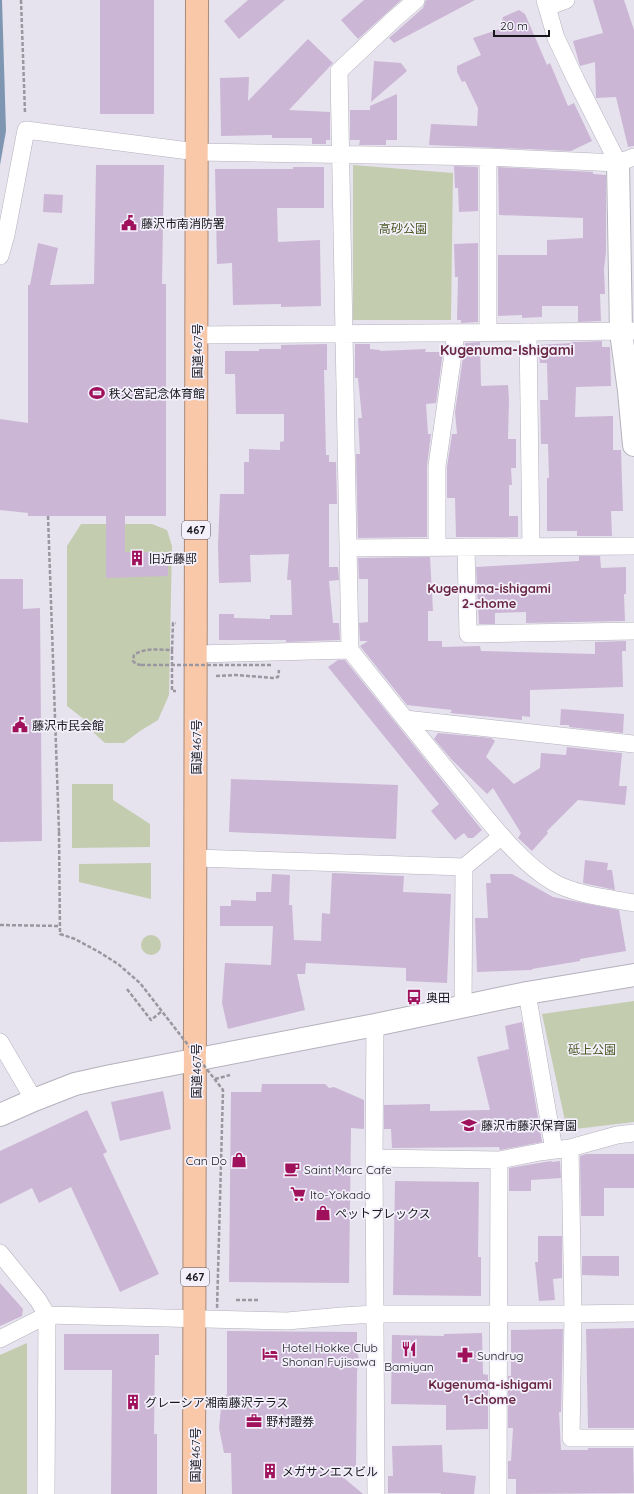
<svg xmlns="http://www.w3.org/2000/svg" width="634" height="1494" viewBox="0 0 634 1494" font-family="Quicksand,'Noto Sans JP',sans-serif">
<style>
.green{fill:#c3ccaf}
.water{fill:#7e96b1}
.building{fill:#ccb6d5}
.lines{fill:none;stroke-linecap:round;stroke-linejoin:round}
.street-casing{stroke:#b4b1bc;stroke-width:18}
.secondary-casing{stroke:#b4b1bc;stroke-width:24}
.highway-casing{stroke:#aa8a77;stroke-width:24}
.path{stroke:#9a97a0;stroke-width:2.5;stroke-dasharray:4 2;stroke-linecap:butt}
.street{stroke:#fff;stroke-width:17}
.secondary{stroke:#fff;stroke-width:22}
.highway{stroke:#f9c8a9;stroke-width:22}
.path-bridge{stroke:#9a97a0;stroke-width:2.5;stroke-dasharray:4 2;stroke-linecap:butt}
.labels{text-anchor:middle;dominant-baseline:central;stroke-width:3.5;stroke-linejoin:round;paint-order:stroke}
.shield{fill:#f3f0fc;stroke:#59575e;stroke-width:1}
.shield-label{font-size:11px;font-weight:bold;fill:#17161a}
.poi-label{font-size:12px;fill:#17161a;stroke:#f3f0fc;text-anchor:start}
.park-label{font-size:12px;fill:#4b5822;stroke:#f3f0fc}
.street-label{font-size:12px;fill:#17161a;stroke:#f3f0fc}
.neighbourhood-label{font-size:13px;font-weight:bold;fill:#692642;stroke:#f3f0fc}
.quarter-label{font-size:14px;font-weight:bold;fill:#692642;stroke:#f3f0fc}
</style>
<rect width="100%" height="100%" fill="#e6e3ee"/>
<path class="green" d="M353 165 453 173 451 320H353Z
M81 524H152L167 530 172 546 169 695 158 720 140 731 124 743H105L95 734 85 720 67 706V546Z
M72 784H113V800L150 824V847L72 848Z
M151 863V899L79 882V864Z
M141 945a10 10 0 1 1 20 0a10 10 0 1 1-20 0Z
M634 1001V1122L567 1130 542 1014Z
M27 1343V1494H0V1355Z"/>
<path class="water" d="M0 0H2L6 131 0 165Z"/>
<path class="building" d="M100 0H154V114H100Z
M248 0H285L239 39 224 21Z
M364 0H401L358 39 341 20Z
M426 0H475L394 43 389 38 423 8Z
M593 0H624L634 30V146L628 147 616 97 596 98 595 62 580 66 573 41 603 33Z
M519 10 525 14 547 65 550 63 568 106 574 103 592 141 571 151 429 145 431 124 477 126 478 108 465 81 462 82 457 72V66L481 55 473 38 500 29 503 17Z
M308 39 333 63 289 110 330 112V140H326V144H312V138H272V135L221 136 220 78 249 77 248 101Z
M374 61 401 63 407 71 371 102Z
M397 94V140H386V145H359L360 140H350V110H370V106Z
M96 165H164L162 284H166V516H125V552H168V576L106 578V516H28V513L0 510V419L28 423V285H30L38 243 58 248 50 285 94 284Z
M454 166 478 167V211L459 212 458 188H455Z
M293 167H324V208H277L278 242 320 240 321 306 281 307V304L233 305 232 263 217 264 215 169H293Z
M498 167 593 172V174L606 175V252L604 269 605 294H600L601 321 578 322V306H542V317L522 318V315L498 316V255H547V240L583 238V218L499 215Z
M44 194 63 195 62 213 43 212Z
M478 243V322L461 323V320H457L458 277H455L454 244Z
M602 341V347H610L611 386 576 387 575 417 613 416V450H621L623 511H611L612 536H577V531H547V478H549L548 444H541L540 400H548L547 363H540L538 345 572 343V342H579Z
M480 342 481 386 508 385 509 400 508 439H516V468H511L512 485H509V516H518V537H456L455 498H447V467L452 434H457L455 412 465 343Z
M327 344V370H324L326 455H329V462H336L337 504H329V567H338L339 580 329 581 333 623H339L340 640 286 642V640H219V614H234V618L270 619V615H292L291 580H287L289 554 250 555 251 582 219 583 218 546 220 494H244V462H249V449L280 450V442L284 441V414H236L235 374H225V351H259V349H281V345Z
M355 344H370V349L380 350V351L426 349 425 352H443L436 403 426 404 428 434H431L427 466V537L358 538 356 454H360L358 418H362L358 378H355Z
M579 556H600L601 568 626 567V594H624L625 621 526 623V612L495 613V624H479L476 567 579 561Z
M430 557 433 611H428V641H442V647L480 646 481 651 595 654V642L626 641V651H622L623 687 530 690V717L522 716V720L450 713 452 710 407 705 360 646 368 641H360L359 623 368 622V579H359L358 558Z
M0 579H23V609L40 608 42 841 0 842Z
M338 660H345L482 830 473 838H468L464 833 455 840 431 811 439 804 328 667Z
M561 709 624 714 623 733 569 727V725H560Z
M438 733 491 738 495 741 486 757 514 784 540 768 541 753 566 755 567 747 621 753H622L619 786H627L625 805 578 800 547 831 548 833 532 851 518 838 521 833 493 788 487 794 452 760 434 739Z
M231 779 398 785 396 839 229 832Z
M585 860 608 863 607 870H612L615 890 583 883Z
M332 873 404 876 403 892 451 894 447 983 406 981V968L306 963 305 974H297L305 1010 228 1029 222 1003 225 963 271 965 273 926H220V906H231V900L256 901V892H271L272 874 290 875 289 905H292L294 940 321 941 322 913 330 914Z
M490 874H512L553 897 619 910 626 951 580 959V961L532 969V970L477 972 475 918H488L486 883H491Z
M522 1022 542 1142 500 1150 499 1147 392 1148 391 1129H384V1105L430 1104V1111L490 1110 477 1057 509 1049 505 1026Z
M262 1084H325L329 1088 334 1087 364 1100V1129L351 1128 349 1283 229 1282 231 1092H261Z
M163 1091 171 1129 120 1141 111 1102Z
M87 1110 107 1152 103 1154 159 1274 120 1292 71 1187 39 1203 32 1188 0 1204V1151Z
M586 1154H634V1188H604V1216H581L580 1156Z
M551 1161 552 1162 560 1161 561 1178 531 1180V1191H509V1168Z
M395 1181 479 1182 478 1257H481V1296L393 1295Z
M538 1236H562V1278L553 1279 555 1300 539 1301 535 1262H538Z
M582 1256H619V1276L582 1275Z
M0 1283 23 1309 22 1316 0 1326Z
M634 1328V1428H588L586 1329Z
M563 1329 561 1412H559L561 1450H588V1448H633L634 1493 516 1494V1479H508V1461H511L513 1428H508V1376H511V1330Z
M227 1331 357 1332V1351L359 1359 357 1372 356 1467H331L363 1494H232L231 1453H224L219 1428 221 1408 227 1394Z
M482 1333 483 1374 488 1375V1429L446 1430V1405L391 1404 392 1335 444 1336V1334Z
M64 1334H159V1355H155L154 1434H157V1494H111L112 1370H64Z
M442 1445 443 1472 476 1476 474 1494H441V1493H388V1476H393L392 1446Z"/>
<g class="lines">
<defs>
<path id="street" d="M416 0 393 20 339 71 350 650C388 698 426 745 464 791 489 821 519 862 553 882 576 895 608 898 634 903
M545 0 556 38 576 80 618 163
M547 7 566 0
M488 157V333
M0 256 6 235 26 130 197 152 488 157 618 163 634 157
M528 332 531 547
M197 335 634 331
M466 547 468 634 634 631
M348 548 634 546
M437 548V466L456 333
M196 654 350 650
M405 719 634 744
M196 858 464 867 502 836
M527 993 554 1150
M463 1007 464 867
M375 1025 374 1158 376 1494
M0 1042 34 1100
M570 1148 573 1314 571 1438H634
M374 1158 499 1160 540 1152 570 1148 617 1135 634 1133
M0 1253 38 1300 47 1315 46 1494
M0 1339 47 1315 287 1321 342 1316 375 1314H573L634 1313
M498 1494 499 1160"/>
<path id="secondary" d="M618 163 621 332 629 391 634 445
M0 1115 34 1100 75 1084 111 1076 375 1025 527 993 634 975"/>
<path id="highway" d="M194 1494 197 0"/>
</defs>
<use href="#street" class="street-casing"/>
<use href="#secondary" class="secondary-casing"/>
<use href="#highway" class="highway-casing"/>
<path class="path" d="M21 0 25 113
M48 516 59 832
M172 650V691H176
M141 665 136 664 133 661 134 655C145 647 159 650 172 650L173 623H176
M216 676 236 675 273 678 278 677 279 670
M0 925 60 926
M127 989 151 1020 162 1011
M215 1079 230 1075
M236 1300H259"/>
<use href="#street" class="street"/>
<use href="#secondary" class="secondary"/>
<use href="#highway" class="highway"/>
<path class="path-bridge" d="M141 665H273
M59 832 60 934 75 939 99 952 118 964 140 983 223 1090 217 1309"/>
</g>
<defs>
<symbol id="civic-bare" viewBox="-9 -9 18 18"><path d="M-.6-6.5H3V-4.5H.6V-3L4-1V1h2V6H-6V1h2V-1L-.6-3ZM-1.2 2.5V6h2.4V2.5Z" fill="#9f115b" stroke="#f3f0fc" stroke-width="2.5" paint-order="stroke"/></symbol>
<symbol id="stadium-bare" viewBox="-9 -9 18 18"><path d="M0-5a6.5 5 0 1 0 0 10a6.5 5 0 1 0 0-10ZM-3.5-1.8h7v3.6h-7Z" fill="#9f115b" stroke="#f3f0fc" stroke-width="2.5" paint-order="stroke"/></symbol>
<symbol id="building-bare" viewBox="-9 -9 18 18"><path d="M-4-6H4V6H1V3H-1V6H-4ZM-2.5-4.3h1.7v1.8h-1.7ZM.8-4.3h1.7v1.8H.8ZM-2.5-1h1.7V.8h-1.7ZM.8-1h1.7V.8H.8Z" fill="#9f115b" stroke="#f3f0fc" stroke-width="2.5" paint-order="stroke"/></symbol>
<symbol id="bus-bare" viewBox="-9 -9 18 18"><path d="M-5-6H5V4H4V6H2V4H-2V6H-4V4H-5ZM-3.5-4V0h7V-4ZM-3.5 1.2v1.5H-2V1.2ZM2 1.2v1.5H3.5V1.2Z" fill="#9f115b" stroke="#f3f0fc" stroke-width="2.5" paint-order="stroke"/></symbol>
<symbol id="school-bare" viewBox="-9 -9 18 18"><path d="M0-5L7-2L0 1L-7-2ZM-4 1L0 2.5L4 1V4Q0 6-4 4Z" fill="#9f115b" stroke="#f3f0fc" stroke-width="2.5" paint-order="stroke"/></symbol>
<symbol id="shop-bare" viewBox="-9 -9 18 18"><path d="M-5-2.5h2.3a2.7 3.5 0 0 1 5.4 0H5L5.5 6h-11ZM-1.5-2.5h3a1.5 2.3 0 0 0-3 0Z" fill="#9f115b" stroke="#f3f0fc" stroke-width="2.5" paint-order="stroke"/></symbol>
<symbol id="cafe-bare" viewBox="-9 -9 18 18"><path d="M-5.5-4.5H6V0H3Q3 3.5 0 3.5H-2.5Q-5.5 3.5-5.5 0ZM3-3.2v2h1.7v-2ZM-6 4.5H4V6H-6Z" fill="#9f115b" stroke="#f3f0fc" stroke-width="2.5" paint-order="stroke"/></symbol>
<symbol id="supermarket-bare" viewBox="-9 -9 18 18"><path d="M-6-5.5h2.5l.6 2H6L4.5 2H-2.5L-4.4-4H-6ZM-1.5 3.2a1.3 1.3 0 1 0 .1 0ZM3 3.2a1.3 1.3 0 1 0 .1 0Z" fill="#9f115b" stroke="#f3f0fc" stroke-width="2.5" paint-order="stroke"/></symbol>
<symbol id="restaurant-bare" viewBox="-9 -9 18 18"><path d="M-5-6h1v4h1v-4h1v4h1v-4h1v5L-1.5 .5V6h-2V.5L-5-1ZM5-6V6H3V1.5H1.5Q1.5-4 5-6Z" fill="#9f115b" stroke="#f3f0fc" stroke-width="2.5" paint-order="stroke"/></symbol>
<symbol id="hotel-bare" viewBox="-9 -9 18 18"><path d="M-6-4.5h1.5V1H6V5H4.5V3h-9V5H-6ZM-4 0a1.8 1.8 0 1 1 3.6 0ZM.5 0V-2.5h3Q6-2.5 6 0Z" fill="#9f115b" stroke="#f3f0fc" stroke-width="2.5" paint-order="stroke"/></symbol>
<symbol id="pharmacy-bare" viewBox="-9 -9 18 18"><path d="M-2-6h4v4h4v4h-4v4h-4v-4h-4v-4h4Z" fill="#9f115b" stroke="#f3f0fc" stroke-width="2.5" paint-order="stroke"/></symbol>
<symbol id="office-bare" viewBox="-9 -9 18 18"><path d="M-6-3h4V-5.5h4V-3h4V5H-6ZM-1-4.5V-3h2v-1.5ZM-6 0V1H6V0Z" fill="#9f115b" stroke="#f3f0fc" stroke-width="2.5" paint-order="stroke"/></symbol>
</defs>
<g fill-rule="evenodd">
<use href="#civic-bare" x="118" y="212" width="22" height="22"/>
<use href="#stadium-bare" x="86" y="382" width="22" height="22"/>
<use href="#building-bare" x="126" y="547" width="22" height="22"/>
<use href="#civic-bare" x="9" y="714" width="22" height="22"/>
<use href="#bus-bare" x="403" y="986" width="22" height="22"/>
<use href="#school-bare" x="458" y="1114" width="22" height="22"/>
<use href="#shop-bare" x="228" y="1149" width="22" height="22"/>
<use href="#cafe-bare" x="281" y="1158" width="22" height="22"/>
<use href="#supermarket-bare" x="287" y="1183" width="22" height="22"/>
<use href="#shop-bare" x="312" y="1202" width="22" height="22"/>
<use href="#restaurant-bare" x="398" y="1338" width="22" height="22"/>
<use href="#hotel-bare" x="259" y="1343" width="22" height="22"/>
<use href="#pharmacy-bare" x="454" y="1344" width="22" height="22"/>
<use href="#building-bare" x="122" y="1391" width="22" height="22"/>
<use href="#office-bare" x="243" y="1410" width="22" height="22"/>
<use href="#building-bare" x="259" y="1460" width="22" height="22"/>
</g>
<g class="labels">
<g class="shield">
<rect x="182" y="521" width="28" height="18" rx="3"/>
<rect x="181" y="1268" width="28" height="18" rx="3"/>
</g>
<g class="shield-label">
<text x="196" y="530">467</text>
<text x="195" y="1277">467</text>
</g>
<g class="poi-label">
<text x="141" y="223">藤沢市南消防署</text>
<text x="109" y="393">秩父宮記念体育館</text>
<text x="149" y="558">旧近藤邸</text>
<text x="32" y="725">藤沢市民会館</text>
<text x="426" y="997">奥田</text>
<text x="481" y="1125">藤沢市藤沢保育園</text>
<text x="227" y="1160" text-anchor="end">Can Do</text>
<text x="304" y="1169">Saint Marc Cafe</text>
<text x="310" y="1194">Ito-Yokado</text>
<text x="335" y="1213">ペットプレックス</text>
<text x="282" y="1347">Hotel Hokke Club<tspan x="282" dy="14">Shonan Fujisawa</tspan></text>
<text x="477" y="1355">Sundrug</text>
<text x="409" y="1366" text-anchor="middle">Bamiyan</text>
<text x="145" y="1402">グレーシア湘南藤沢テラス</text>
<text x="266" y="1421">野村證券</text>
<text x="282" y="1471">メガサンエスビル</text>
</g>
<g class="park-label">
<text x="403" y="228">高砂公園</text>
<text x="592" y="1049">砥上公園</text>
</g>
<g class="street-label">
<text transform="translate(197 351) rotate(-90)">国道467号</text>
<text transform="translate(196 747) rotate(-90)">国道467号</text>
<text transform="translate(196 1071) rotate(-90)">国道467号</text>
<text transform="translate(195 1455) rotate(-90)">国道467号</text>
</g>
<g class="neighbourhood-label">
<text x="489" y="588">Kugenuma-ishigami<tspan x="489" dy="15">2-chome</tspan></text>
<text x="490" y="1384">Kugenuma-ishigami<tspan x="490" dy="15">1-chome</tspan></text>
</g>
<g class="quarter-label">
<text x="507" y="350">Kugenuma-Ishigami</text>
</g>
</g>
<path d="M494 30v6h55v-6" fill="none" stroke="#17161a" stroke-width="2"/>
<text x="500" y="30" font-size="12" fill="#17161a" stroke="#f3f0fc" stroke-width="3" paint-order="stroke">20 m</text>
</svg>
